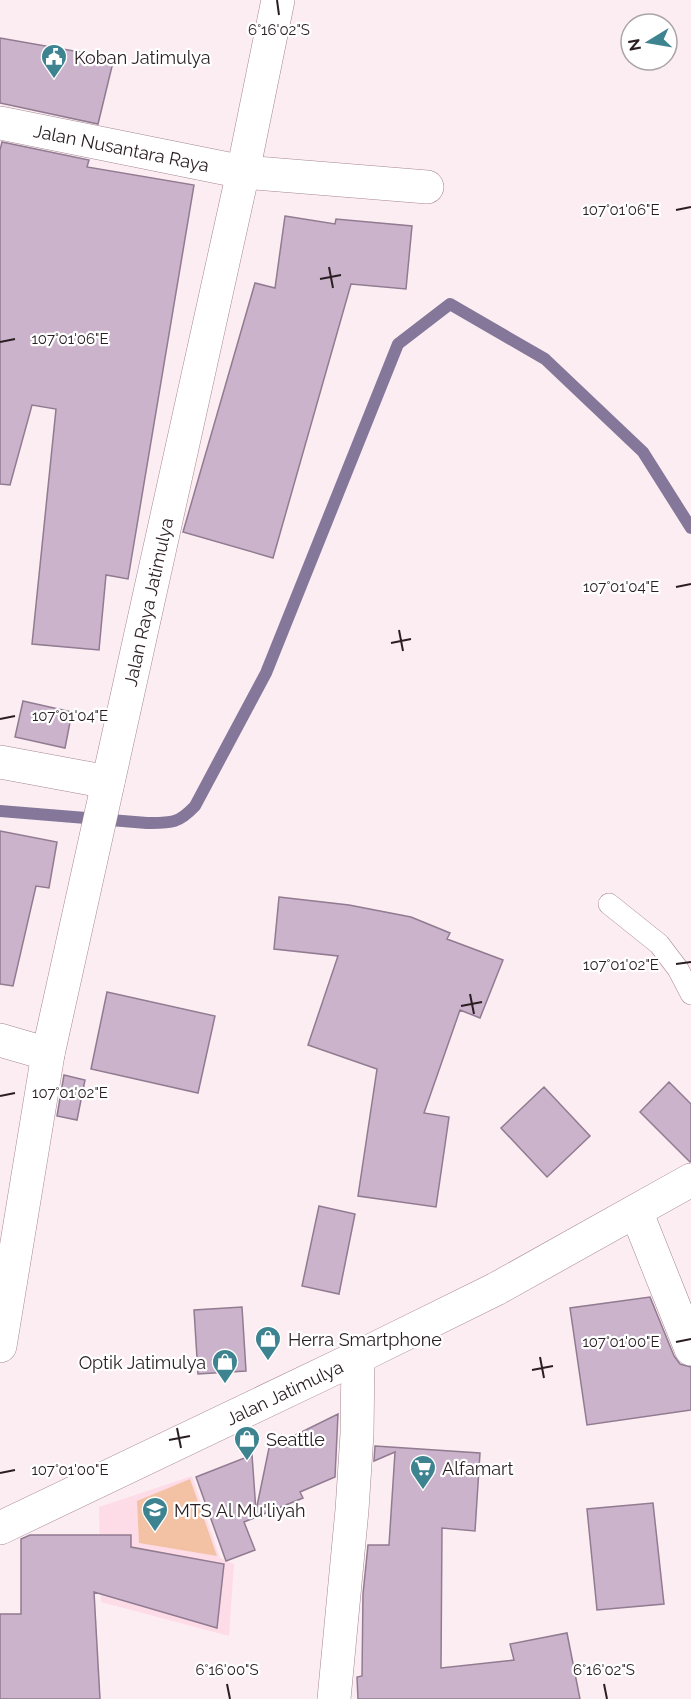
<svg xmlns="http://www.w3.org/2000/svg" width="691" height="1699" viewBox="0 0 691 1699" font-family="Raleway,sans-serif">
<style>
.built{fill:#fedce7}
.green{fill:#f3c2a4}
.lines{fill:none;stroke-linecap:round;stroke-linejoin:round}
.stream{stroke:#84779a;stroke-width:12}
.building{fill:#cbb3cb;stroke:#917b91;stroke-width:1.5}
.service-casing{stroke:#a68792;stroke-width:22}
.minor-casing{stroke:#a68792;stroke-width:34}
.secondary-casing{stroke:#a68792;stroke-width:34}
.service{stroke:#fff;stroke-width:21}
.minor{stroke:#fff;stroke-width:33}
.secondary{stroke:#fff;stroke-width:33}
.ticks{fill:none;stroke:#2a1e22;stroke-width:2}
.labels{text-anchor:middle;dominant-baseline:central;stroke-width:4.5;stroke-linejoin:round;paint-order:stroke}
.poi-label{font-size:18px;fill:#2a1e22;stroke:#fff;text-anchor:start}
.street-label{font-size:18px;fill:#2a1e22;stroke:#fff}
.ticks-label{font-size:15px;text-anchor:middle;fill:#2a1e22;stroke:#fff;stroke-width:4.5;stroke-linejoin:round;paint-order:stroke}
</style>
<rect width="100%" height="100%" fill="#fcedf2"/>
<path class="built" d="M192 1476 220 1558 234 1564 229 1636 101 1602 99 1507Z"/>
<path class="green" d="M190 1479 217 1556 139 1543 137 1501Z"/>
<g class="lines">
<path class="stream" d="M0 811 147 823C171 823 178 824 195 806L266 673 398 344 450 304 545 359 643 452 691 528"/>
</g>
<path class="building" d="M0 38 114 58 98 124 0 103Z
M2 142 89 160 87 167 194 185 128 579 106 575 99 650 32 644 56 409 32 405 10 485 0 484V150Z
M285 216 335 224 336 219 412 226 406 289 351 284 273 558 183 532 255 283 275 288Z
M23 701 72 712 65 748 15 737Z
M0 831 57 842 49 888 36 886 13 986 0 984Z
M279 897 349 905 411 917 450 933 447 939 503 960 480 1018 460 1010 424 1113 449 1117 436 1207 358 1196 377 1069 308 1045 338 956 274 949Z
M107 992 215 1016 198 1093 91 1069Z
M64 1075 85 1080 77 1120 57 1116Z
M669 1082 691 1104V1161L690 1162 640 1112Z
M544 1087 590 1136 547 1177 501 1128Z
M319 1206 355 1214 339 1294 302 1286Z
M650 1297 674 1356 680 1364 691 1367V1410L587 1425 570 1308Z
M242 1307 246 1371 198 1374 194 1310Z
M338 1414 335 1477 300 1492 303 1498 244 1522 255 1550 226 1561 196 1477 252 1455 256 1511 269 1448Z
M375 1446 480 1453 475 1531 442 1528 441 1668 514 1660 510 1644 567 1633 580 1699H358L357 1677 362 1676 363 1594 368 1545H389L395 1452 374 1461Z
M653 1503 664 1604 597 1610 587 1509Z
M30 1535H131V1547L224 1564 217 1628 94 1592 100 1699H0V1614H21V1539Z"/>
<g class="lines">
<defs>
<path id="service" d="M609 904 659 944 678 969 691 994"/>
<g id="minor">
<path id="s1" d="M0 123 243 172 427 187"/>
<path d="M0 762 108 782"/>
<path d="M0 1040 48 1054"/>
<path d="M636 1211 691 1349"/>
<path d="M334 1699 352 1510 357 1434 358 1357"/>
</g>
<g id="secondary">
<path id="s2" d="M0 1346 48 1054 243 172 278 0"/>
<path id="s3" d="M0 1528 358 1357 496 1289 691 1180"/>
</g>
</defs>
<use href="#service" class="service-casing"/>
<use href="#minor" class="minor-casing"/>
<use href="#secondary" class="secondary-casing"/>
<use href="#service" class="service"/>
<use href="#minor" class="minor"/>
<use href="#secondary" class="secondary"/>
</g>
<path class="ticks" d="M277 0 279 15M676 210 691 207M329 267 333 288M320 279 341 275M0 342 15 339M676 587 691 584M399 630 403 651M391 643 411 639M0 719 15 716M676 964 691 962M470 994 474 1014M461 1006 482 1002M0 1096 15 1093M676 1342 691 1339M540 1357 544 1378M532 1370 553 1366M177 1428 181 1448M169 1440 190 1436M0 1473 15 1470M227 1684 230 1699M604 1684 607 1699"/>
<defs>
<symbol id="civic-pin" viewBox="-11 -11 22 30"><path d="M0 17L-7.5 6A9.5 9.5 0 1 1 7.5 6Z" fill="#3e8390" stroke="#fff"/><path d="M-.6-6.5H3V-4.5H.6V-3L4-1V1h2V6H-6V1h2V-1L-.6-3ZM-1.2 2.5V6h2.4V2.5Z" fill="#fff"/></symbol>
<symbol id="shop-pin" viewBox="-11 -11 22 30"><path d="M0 17L-7.5 6A9.5 9.5 0 1 1 7.5 6Z" fill="#3e8390" stroke="#fff"/><path d="M-5-2.5h2.3a2.7 3.5 0 0 1 5.4 0H5L5.5 6h-11ZM-1.5-2.5h3a1.5 2.3 0 0 0-3 0Z" fill="#fff"/></symbol>
<symbol id="supermarket-pin" viewBox="-11 -11 22 30"><path d="M0 17L-7.5 6A9.5 9.5 0 1 1 7.5 6Z" fill="#3e8390" stroke="#fff"/><path d="M-6-5.5h2.5l.6 2H6L4.5 2H-2.5L-4.4-4H-6ZM-1.5 3.2a1.3 1.3 0 1 0 .1 0ZM3 3.2a1.3 1.3 0 1 0 .1 0Z" fill="#fff"/></symbol>
<symbol id="school-pin" viewBox="-11 -11 22 30"><path d="M0 17L-7.5 6A9.5 9.5 0 1 1 7.5 6Z" fill="#3e8390" stroke="#fff"/><path d="M0-5L7-2L0 1L-7-2ZM-4 1L0 2.5L4 1V4Q0 6-4 4Z" fill="#fff"/></symbol>
</defs>
<g fill-rule="evenodd">
<use href="#civic-pin" x="39" y="42" width="30" height="40"/>
<use href="#shop-pin" x="253" y="1324" width="30" height="40"/>
<use href="#shop-pin" x="210" y="1347" width="30" height="40"/>
<use href="#shop-pin" x="232" y="1424" width="30" height="40"/>
<use href="#supermarket-pin" x="408" y="1453" width="30" height="40"/>
<use href="#school-pin" x="140" y="1495" width="30" height="40"/>
</g>
<g class="labels">
<g class="poi-label">
<text x="74" y="57">Koban Jatimulya</text>
<text x="288" y="1339">Herra Smartphone</text>
<text x="206" y="1362" text-anchor="end">Optik Jatimulya</text>
<text x="266" y="1439">Seattle</text>
<text x="442" y="1468">Alfamart</text>
<text x="174" y="1510">MTS Al Mu'liyah</text>
</g>
<g class="street-label">
<text stroke="none"><textPath href="#s1" startOffset="124">Jalan Nusantara Raya</textPath></text>
<text stroke="none"><textPath href="#s2" startOffset="759">Jalan Raya Jatimulya</textPath></text>
<text stroke="none"><textPath href="#s3" startOffset="315">Jalan Jatimulya</textPath></text>
</g>
</g>
<g class="ticks-label">
<text x="279" y="35">6°16'02"S</text>
<text x="621" y="215">107°01'06"E</text>
<text x="70" y="344">107°01'06"E</text>
<text x="621" y="592">107°01'04"E</text>
<text x="70" y="721">107°01'04"E</text>
<text x="621" y="970">107°01'02"E</text>
<text x="70" y="1098">107°01'02"E</text>
<text x="621" y="1347">107°01'00"E</text>
<text x="70" y="1475">107°01'00"E</text>
<text x="227" y="1675">6°16'00"S</text>
<text x="604" y="1675">6°16'02"S</text>
</g>
<g transform="translate(649 42) rotate(259)"><circle r="28" fill="#ffffff" stroke="#aaa5a7" stroke-width="1.5"/>
<path d="M0-4.5L10 22L0 15L-10 22Z" fill="#3e8390"/>
<text y="-9" font-size="16" font-weight="bold" text-anchor="middle" fill="#2a1e22">N</text>
</g>
</svg>
